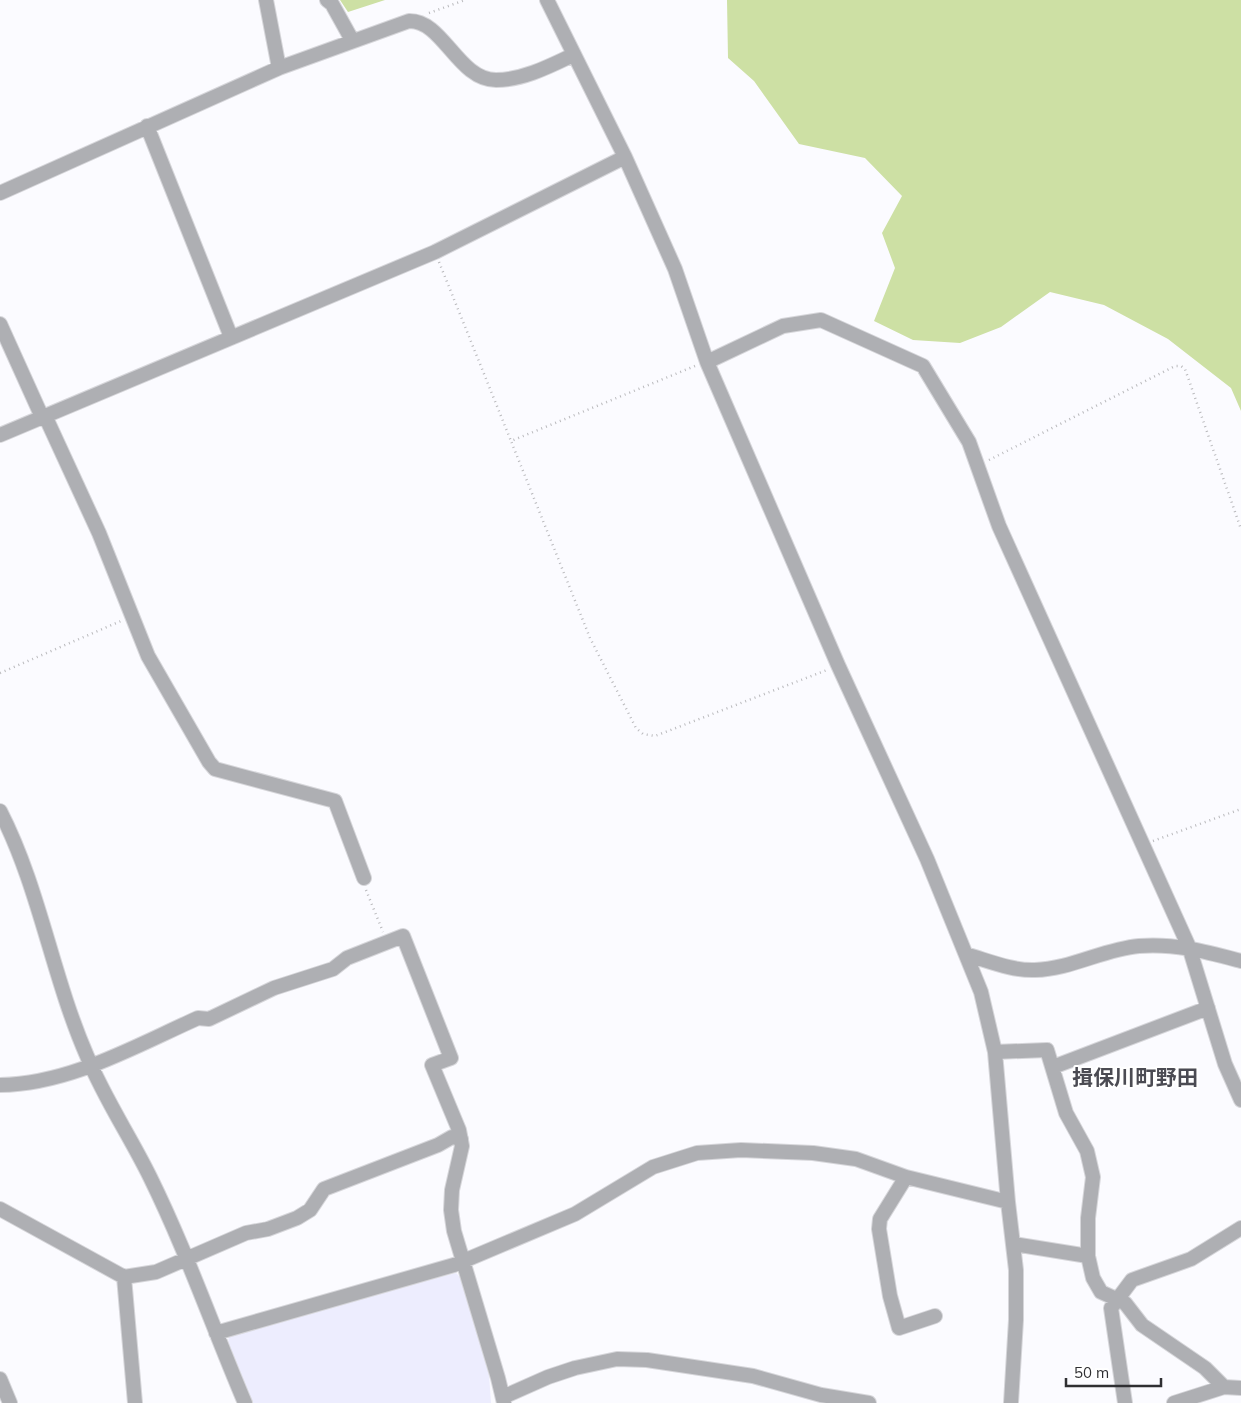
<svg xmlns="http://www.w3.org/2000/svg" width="1241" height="1403" viewBox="0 0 1241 1403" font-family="Mulish,'Noto Sans JP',sans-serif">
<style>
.built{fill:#ededfe}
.green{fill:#cde0a4}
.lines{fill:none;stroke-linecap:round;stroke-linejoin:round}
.street-casing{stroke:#d6d6da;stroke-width:16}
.path{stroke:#bababd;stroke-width:2.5;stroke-dasharray:1 4;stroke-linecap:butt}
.street{stroke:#aeafb3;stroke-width:14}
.labels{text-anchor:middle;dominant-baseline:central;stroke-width:4;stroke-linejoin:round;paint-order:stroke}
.quarter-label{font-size:21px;font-weight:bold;fill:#4b4b53;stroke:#fff}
</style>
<rect width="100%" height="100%" fill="#fbfbff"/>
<path class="built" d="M456 1273 462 1279 489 1375 491 1403H253L228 1346 229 1332Z"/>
<path class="green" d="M340 0H385L348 12Z
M727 0H1241V411L1231 388 1168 339 1104 305 1050 292 1001 327 960 343 913 340 874 321 895 268 882 233 902 196 865 158 799 144 754 81 728 58Z"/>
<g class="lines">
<defs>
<path id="street" d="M266 0 279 68
M327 0 332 4 352 40
M547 0 625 157 675 269 707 362 838 665 927 859 981 992 995 1052 1008 1202 1016 1270V1320L1011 1403
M147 126 231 337
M0 193 279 68 409 21C443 20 458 80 496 80 523 80 550 66 573 55
M0 324 42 417 47 420 99 533 148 656 209 762 215 769 335 801 364 878
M707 362 783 326 821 320 923 366 969 442 999 526 1189 947 1225 1064 1241 1100
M0 435 435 252 625 157
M0 811C40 889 52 976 87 1056 104 1098 130 1136 150 1177 186 1250 213 1328 245 1403
M968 955C989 961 1013 971 1035 970 1071 969 1104 949 1139 946 1175 943 1207 952 1241 961
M995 1052 1047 1050 1066 1113 1087 1151 1093 1177 1088 1218V1256L1093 1278 1101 1292 1125 1303 1142 1325 1205 1368 1224 1387
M1053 1067 1208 1008
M0 1085C70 1084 135 1046 198 1018L209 1019 274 988 333 969 347 958 403 936 451 1058 432 1065 459 1130 462 1146 452 1190 451 1210 454 1231 498 1378 504 1403
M906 1177 880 1219 879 1229 890 1296 899 1328 935 1316
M0 1209 124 1277 156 1272 246 1233 268 1229 297 1218 310 1210 324 1189 438 1145 452 1137 461 1139
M1014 1244 1088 1256
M124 1277 135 1403
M216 1333 454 1265 575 1214 653 1167 697 1153 741 1150 813 1153 856 1159 906 1177 1008 1202
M0 1379 10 1403
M503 1397 548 1377 575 1368 617 1359 647 1360 753 1376 821 1395 869 1403
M1125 1403 1111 1308 1132 1280 1191 1259 1241 1228
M1174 1403 1224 1387 1241 1388"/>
</defs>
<use href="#street" class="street-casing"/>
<path class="path" d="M429 13 465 0
M439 262 511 441
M695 366 511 441 590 638 636 728 643 734 655 736 827 670
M989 460 1175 366H1181L1185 369 1241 529
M0 673 121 621
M1153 841 1241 809
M366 890 383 932"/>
<use href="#street" class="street"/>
</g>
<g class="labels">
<g class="quarter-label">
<text x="1135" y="1077">揖保川町野田</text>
</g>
</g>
<path d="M1066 1378v8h95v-8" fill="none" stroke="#2f2f32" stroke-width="2.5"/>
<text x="1074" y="1378" font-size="15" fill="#2f2f32" stroke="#ffffff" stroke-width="4" paint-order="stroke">50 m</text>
</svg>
